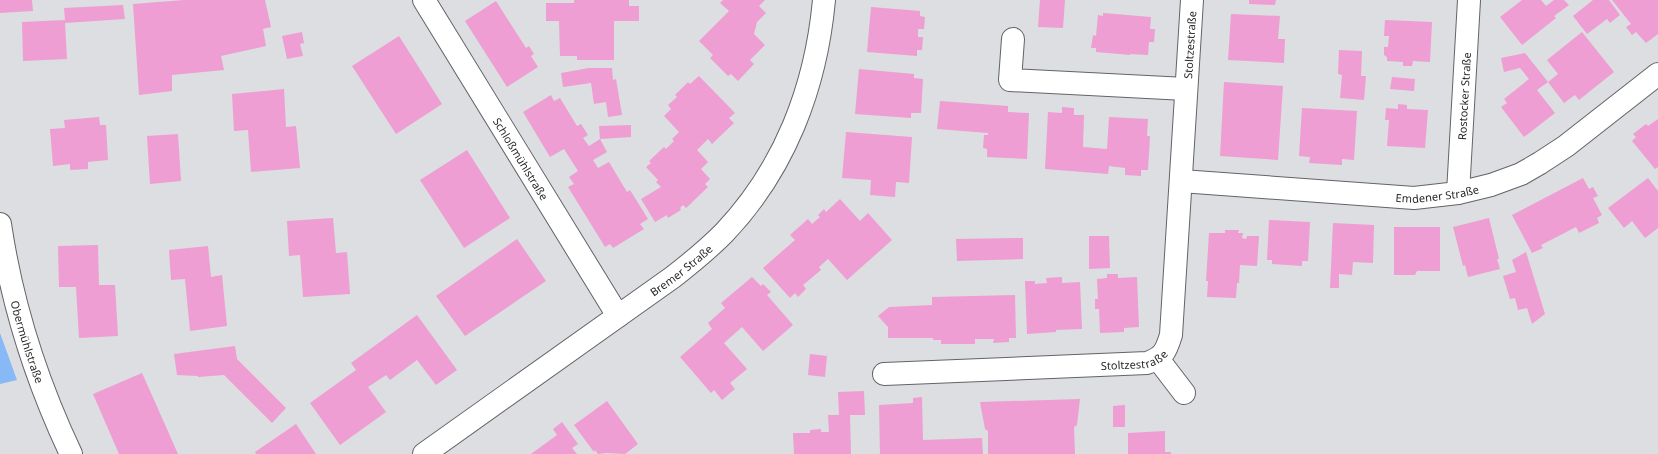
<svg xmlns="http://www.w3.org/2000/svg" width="1658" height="454" viewBox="0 0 1658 454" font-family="'Noto Sans',sans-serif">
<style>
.green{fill:#86b9f6}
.building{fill:#ee9ed2}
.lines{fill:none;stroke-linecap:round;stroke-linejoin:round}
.minor-casing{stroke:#626466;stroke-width:24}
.minor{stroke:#fff;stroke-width:22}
.labels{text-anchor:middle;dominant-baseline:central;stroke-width:4;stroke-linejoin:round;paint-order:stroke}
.street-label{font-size:11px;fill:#262728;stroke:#e9ebee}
</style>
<rect width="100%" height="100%" fill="#dcdee1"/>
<path class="green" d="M0 333 17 380 0 384Z"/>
<path class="building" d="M0 0H32L33 11 0 13Z
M184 0H265L271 27 263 29 266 46 221 56 224 70 172 75V91L139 95 133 4Z
M574 0H629V6H639V21H614V60H577V56H560L559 21H546V3H574Z
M723 0H765L759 6 766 13 757 22 754 34 765 45 750 60 754 64 738 81 731 74 728 76 710 58 713 55 699 41 729 11 720 3Z
M1040 0H1065L1063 28 1038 27Z
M1249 0H1276L1275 5 1249 4Z
M1522 0H1541L1546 6 1554 0H1564L1569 5 1554 16 1556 18 1522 45 1500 17Z
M1593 0H1609L1620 15 1610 23 1607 19 1587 34 1573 16Z
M1612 0H1658V34L1646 43 1636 32 1632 35 1626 27 1631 24Z
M496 1 526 48 529 46 534 54 531 56 538 67 507 87 465 21Z
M123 5 125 19 65 23 67 59 23 61 22 22 65 20 64 8Z
M871 7 920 11V16L925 17 924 29H918V37H923L922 50H917V56L867 52Z
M1103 13 1151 17 1150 29H1155L1154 42H1149L1148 55 1130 54V55L1096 52V48H1091L1093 35 1096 36 1098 15 1103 16Z
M1231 14 1280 16 1278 39H1285L1284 63 1228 60Z
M1385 20 1432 22 1430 62 1413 61 1412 66H1403V62L1387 61V57L1384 55V47H1388L1389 36H1384Z
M302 32 304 43 300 44 303 56 287 59 282 36Z
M1582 32 1614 72 1579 100 1575 95 1564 103 1548 82 1558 74 1547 60Z
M399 36 442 104 396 134 352 66Z
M1339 50 1362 51 1361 76H1366L1364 100 1340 98 1342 75 1338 74Z
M1525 53 1548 82 1537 90 1555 113 1524 137 1501 107 1507 103 1504 99 1529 79 1520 68 1504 72 1501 58Z
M589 68H612L613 80 616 79 622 115 608 117 606 102 594 104 591 83 563 87 561 73Z
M859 69 914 74V78L923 79 921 113H911V118L855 114Z
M699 76 735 113 729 118 734 123 712 144 708 139 697 150 708 162 701 169 710 179 705 184 708 187 686 208 683 205 680 208 681 210 668 218 667 215 655 222 641 199 661 187 656 182 658 180 646 167 651 163 649 161 664 147 666 149 674 141 672 139 679 132 664 116 671 109 668 105 677 97 675 95 688 82 690 84Z
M1392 77 1415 79 1414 91 1390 89Z
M1224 82 1283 86 1278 160 1220 156Z
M284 89 286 127 296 126 300 168 251 172 248 130 234 131 232 94Z
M551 95 554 101 560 98 577 126 581 124 588 135 583 138 589 146 600 139 599 126 631 125V137L600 139 607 152 593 160 598 168 609 162 627 192 630 190 648 219 640 224 644 229 613 248 610 244 605 247 568 187 574 184 569 177 578 171 564 149 550 157 523 112Z
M940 101 1008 106V112L1029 113 1027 159 987 157V149L983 148 984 135H988V133L937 129Z
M1398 104 1407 105V109L1428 110 1425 148 1387 146 1389 120H1385L1386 108 1398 109Z
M1062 107 1074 108V115H1084L1083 147 1107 149 1109 117 1148 119 1147 136H1150L1148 170H1141V176L1125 175V168L1109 166 1108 174 1045 169 1048 112 1062 113Z
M1302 108 1357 111 1354 160 1342 159V165L1309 163 1310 157 1299 156Z
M99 117 100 125H106L108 160 88 162V169L70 170V164L53 166 50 129 65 128 64 120Z
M1658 119V167L1655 169 1632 141 1636 137 1633 134 1646 124 1648 126Z
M846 132 912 137 909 183 896 182 895 197 870 195 871 180 842 178Z
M178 134 181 181 150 184 147 136Z
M467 150 510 218 464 248 420 180Z
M1583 178 1589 189 1593 187 1598 196 1593 198 1602 215 1597 218 1599 223 1579 233 1576 227 1541 245 1543 248 1532 253 1512 215Z
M1648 178 1658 191V228L1645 238 1632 221 1624 228 1608 208Z
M840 199 860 221 868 213 892 240 847 280 828 259 819 267 821 270 803 285 806 289 798 297 795 293 790 298 763 268 795 240 790 235 808 219 812 224 820 217 818 215 824 209 826 212Z
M333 218 336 253 347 252 350 294 303 297 300 255 289 256 287 221Z
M1489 218 1499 259H1497L1500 269 1468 277 1465 265 1463 266 1453 227Z
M1269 220 1310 222 1308 261H1302V266L1272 264V260H1267Z
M1333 223 1374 225 1373 263 1353 262 1352 275 1339 274V288H1330Z
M1394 227H1440V271H1417L1415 275H1394Z
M1225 230H1239L1238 233H1243L1242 238 1246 239 1247 236H1259L1257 266 1240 265 1239 283H1237L1236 298 1207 297 1208 281H1206L1209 233H1225Z
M1089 236H1109L1110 268 1089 269Z
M1023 238V259L957 261 956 239Z
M517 239 546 281 465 336 436 296Z
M98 245 99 285H115L118 336 79 338 76 287H59L58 246Z
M208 246 211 277 222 275 227 326 190 331 185 279 171 280 169 250Z
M1526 252 1545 314 1532 324 1527 308 1518 310 1515 298 1510 299 1503 276 1516 272 1512 260Z
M1107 274H1118V278L1137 277 1139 327 1124 328V332L1100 333 1099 309H1095V299H1098L1097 279 1107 278Z
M752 277 761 286 763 284 771 292 767 295 793 325 763 351 742 327 724 343 747 369 730 383 735 389 722 400 714 390 711 393 680 357 712 329 708 323 725 308 721 303Z
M1062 277V283L1080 282 1082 329 1056 330V332L1027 334 1025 281H1035V284L1047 283 1046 278Z
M1015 295 1016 338H1009V342L993 343 994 339H975V344H941V340H933V338H888V327L878 316 889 307 932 305V297Z
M417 315 457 370 436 385 417 360 390 380 386 375 368 387 386 412 340 445 310 403 356 370 351 363Z
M235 346 237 359 286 408 272 423 224 375 198 377V376L177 375 174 354Z
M810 354 827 356 825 377 808 375Z
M142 373 155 402 178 454H119L93 394Z
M864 391 865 415H850L851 454H794L793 433H810V430L821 429V432H829L828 415H839L838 392Z
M922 397 923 440 982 438 983 454H880L879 405 913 403V398Z
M1080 399 1077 425 1074 427 1075 454H988V431L985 429 980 402Z
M607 401 638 444 625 454 606 453 598 454 595 450 594 452 574 425Z
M1125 405V427H1113V406Z
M562 422 578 444 572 448 577 454H531L557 435 553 429Z
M296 424 316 454H256L255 452Z
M1165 431V452H1171V454H1128V433Z"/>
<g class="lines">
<defs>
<g id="minor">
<path id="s1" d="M424 0 618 316"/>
<path d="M1013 39 1010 80 1186 89"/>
<path id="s2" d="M1181 181 1414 198 1458 193 1491 185 1521 174 1540 163 1566 146 1658 74"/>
<path id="s3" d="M1458 193 1469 0"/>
<path id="s4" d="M0 224C12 305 36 380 71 454"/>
<path d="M1158 359 1184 393"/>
<path id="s5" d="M884 374 1147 363C1164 357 1166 351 1171 335L1192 0"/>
<path id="s6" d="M424 454 673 277C691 263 708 249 724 233 785 169 816 87 824 0"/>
</g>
</defs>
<use href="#minor" class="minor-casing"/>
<use href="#minor" class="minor"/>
</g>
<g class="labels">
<g class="street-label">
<text stroke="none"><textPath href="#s5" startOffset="593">Stoltzestraße</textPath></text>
<text stroke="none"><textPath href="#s3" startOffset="97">Rostocker Straße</textPath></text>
<text stroke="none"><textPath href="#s1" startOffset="186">Schloßmühlstraße</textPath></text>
<text stroke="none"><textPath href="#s2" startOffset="257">Emdener Straße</textPath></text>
<text stroke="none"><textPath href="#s6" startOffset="316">Bremer Straße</textPath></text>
<text stroke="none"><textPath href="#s4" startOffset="121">Obermühlstraße</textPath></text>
<text stroke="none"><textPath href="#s5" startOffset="251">Stoltzestraße</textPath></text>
</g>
</g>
</svg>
